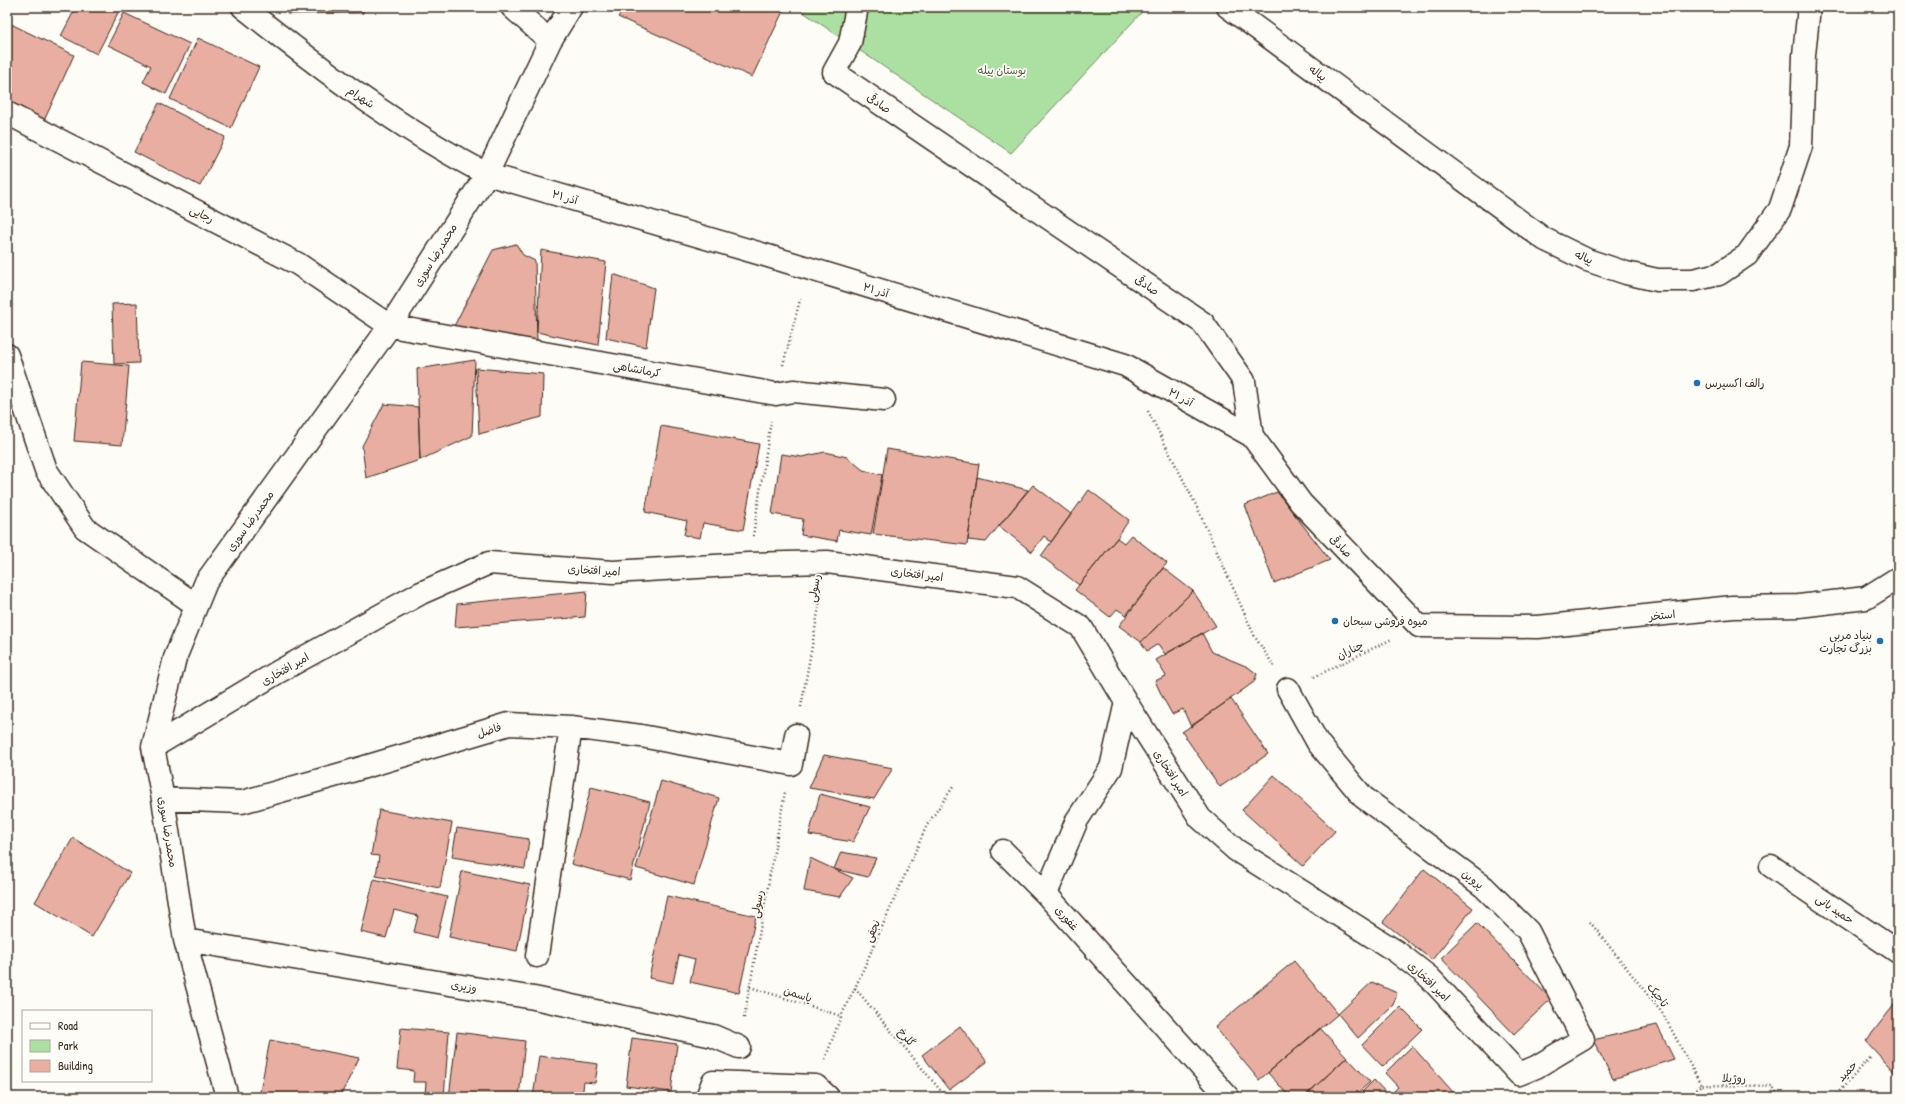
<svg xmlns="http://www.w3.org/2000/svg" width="1905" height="1104" viewBox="0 0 1905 1104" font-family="'Patrick Hand','Playpen Sans Arabic',sans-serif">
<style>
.green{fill:#ace0a2;stroke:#748560}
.building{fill:#e8aea2;stroke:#3b2a1e}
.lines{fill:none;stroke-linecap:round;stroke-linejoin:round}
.street-casing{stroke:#3b2a1e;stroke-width:25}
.path{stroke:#3b2a1e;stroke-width:2.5;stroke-dasharray:1 3;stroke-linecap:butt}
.street{stroke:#fdfcf7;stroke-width:22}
.poi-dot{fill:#1f6fb2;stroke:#fdfcf7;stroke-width:1.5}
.labels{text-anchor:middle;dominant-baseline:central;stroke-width:3.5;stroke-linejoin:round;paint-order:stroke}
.park-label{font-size:11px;fill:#57583f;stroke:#fdfcf7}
.street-label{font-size:11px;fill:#3b2a1e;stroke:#fdfcf7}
.poi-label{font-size:11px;fill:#3b2a1e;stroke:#fdfcf7;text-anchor:start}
</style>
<rect width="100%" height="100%" fill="#fdfcf7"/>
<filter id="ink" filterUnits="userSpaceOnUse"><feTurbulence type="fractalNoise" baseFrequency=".025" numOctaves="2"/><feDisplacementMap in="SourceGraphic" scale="8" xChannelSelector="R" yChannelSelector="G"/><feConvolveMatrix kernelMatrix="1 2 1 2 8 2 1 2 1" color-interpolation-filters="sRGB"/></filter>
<g filter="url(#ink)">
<path class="green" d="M808 7H1133L1141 13 1011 153 803 12Z"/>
<path class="building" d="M76 7H121L97 54 61 36Z
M287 7H363V13L287 14Z
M625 7H785L752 77 618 17Z
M124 13 190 44 166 94 143 82 151 66 108 45Z
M9 23 74 55 43 123 7 104V28Z
M198 38 259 67 231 128 170 99Z
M159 103 225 137 200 186 134 152Z
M516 244 523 255 535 261 537 341 453 328 493 250Z
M541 250 606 262 598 345 537 332Z
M613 274 654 288 646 347 606 338Z
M137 303 139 363 114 364 112 304Z
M475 360 472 436 420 460 417 369Z
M81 362 129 366 122 445 74 441Z
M476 368 543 374 542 417 479 434Z
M384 404 418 407 420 460 366 478 362 446Z
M661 426 759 444 743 530 703 523 700 538 684 535 687 521 645 512Z
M887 449 979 464 967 545 873 534Z
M825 452 847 457 863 470 882 475 871 535 839 530 837 541 801 535 803 519 772 514 781 454 802 457Z
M977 477 1028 490 986 542 968 540Z
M1033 485 1071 514 1051 542 1044 536 1032 552 999 526Z
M1089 490 1129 520 1117 538 1079 585 1041 556Z
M1277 492 1330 560 1274 583 1245 505Z
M1131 535 1167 563 1126 615 1117 609 1110 617 1075 590 1117 538 1124 543Z
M1163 568 1193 591 1141 642 1119 626Z
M587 591 585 617 455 627 457 604Z
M1193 591 1216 626 1165 654 1158 644 1147 651 1141 642Z
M1202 633 1212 652 1248 667 1257 674 1254 682 1191 727 1183 709 1172 714 1163 698 1155 681 1166 676 1156 660Z
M1231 699 1268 754 1220 787 1182 732Z
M824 755 893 768 874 799 809 788Z
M1274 775 1335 831 1303 866 1242 810Z
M661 781 719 798 694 885 636 868Z
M591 787 650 802 630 880 571 864Z
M820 794 870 807 853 842 809 835Z
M379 810 452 823 440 888 376 876 379 856 371 855Z
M457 828 529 839 525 869 452 857Z
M73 838 130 873 92 937 35 902Z
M841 852 876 858 868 877 834 869Z
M810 858 853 878 840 897 804 891Z
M1424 869 1473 908 1432 960 1383 922Z
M462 871 530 885 517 951 449 937Z
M374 879 447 897 437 938 414 932 418 916 394 910 386 938 361 932Z
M667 896 756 916 739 993 690 982 695 959 679 955 673 983 649 978Z
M1477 923 1551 999 1514 1034 1441 958Z
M1294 961 1338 1014 1259 1080 1215 1027Z
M1372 982 1397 993 1393 1005 1358 1038 1338 1014Z
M1898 1000V1076L1866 1041Z
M1400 1007 1422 1029 1383 1067 1362 1045Z
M1657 1025 1674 1059 1613 1079 1593 1040Z
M960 1026 987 1062 949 1090 922 1055Z
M401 1028 449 1032 444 1097 425 1095 426 1082H413L414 1071 397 1069Z
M1320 1028 1347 1057 1304 1097H1290L1268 1073Z
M457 1032 525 1041 519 1097H449Z
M632 1038 677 1044 671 1092 626 1086Z
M270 1040 359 1058 340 1097H259Z
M1412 1046 1453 1092 1448 1097H1390L1389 1096 1398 1087 1385 1073Z
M539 1056 598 1064 595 1083 584 1082 582 1097H533Z
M1347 1057 1370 1082 1353 1097H1304Z
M1374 1080 1390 1097H1357Z"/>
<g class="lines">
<defs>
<path id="street" d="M243 7C320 68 399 129 487 174L768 256 1125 365 1252 436
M512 7 550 41
M857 7 850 43 834 72 1203 323 1244 381 1252 436 1301 503 1419 626 1538 627 1733 607 1799 606 1866 598 1898 578
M1228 7 1544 239 1587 260 1626 273 1657 280H1693L1719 274 1747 255 1780 209 1801 146 1804 55 1809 7
M7 113 298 264 390 326 776 394 793 391 884 400
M7 355 46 470 85 528 196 605
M153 747 278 672 421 593 489 563 613 572 748 564 827 562 1017 587 1081 627 1126 702 1200 818 1236 850 1397 952 1429 977 1519 1074 1536 1067 1583 1039 1528 931 1484 887 1363 797 1318 743 1288 689
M163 799 242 802 348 772 509 724 571 727 641 736 791 764 796 735
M1003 851 1046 894 1228 1097
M1771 866 1898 952
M1046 894 1077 820 1111 768 1126 702
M185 940 534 998 713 1036 739 1047
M537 956 571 727
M227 1097 185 940 163 799 153 747 175 658 206 582 390 326 487 174 550 41 571 7
M707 1097 713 1082 816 1086 828 1097"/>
</defs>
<use href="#street" class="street-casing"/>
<path class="path" d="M783 365 801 296
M1148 411 1195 503 1255 637 1274 666
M753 536 771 421
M1314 677 1392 639
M801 707 822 590
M1590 922 1663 1014 1701 1085
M750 987 841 1016
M855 988 946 1097
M744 1018 785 792
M825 1059 841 1016 855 988 927 825 953 787
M1687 1097 1701 1085 1772 1086 1780 1097
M1834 1097 1872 1056"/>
<use href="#street" class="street"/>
</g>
</g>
<g class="poi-dot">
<circle cx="1697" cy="383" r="4"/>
<circle cx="1335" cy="621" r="4"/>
<circle cx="1880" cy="641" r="4"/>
</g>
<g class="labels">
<g class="park-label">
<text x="1002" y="70">بوستان پیله</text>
</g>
<g class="street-label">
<text transform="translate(1318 73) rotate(36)">پیاله</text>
<text transform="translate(361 97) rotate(34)">شهرام</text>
<text transform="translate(879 103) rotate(34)">صادقی</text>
<text transform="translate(565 197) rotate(16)">۲۱ آذر</text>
<text transform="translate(202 214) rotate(27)">رجایی</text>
<text transform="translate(435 255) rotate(-58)">محمدرضا سوری</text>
<text transform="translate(1584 257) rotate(23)">پیاله</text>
<text transform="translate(1147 285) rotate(34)">صادقی</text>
<text transform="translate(876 290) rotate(17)">۲۱ آذر</text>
<text transform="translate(637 369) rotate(10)">کرمانشاهی</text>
<text transform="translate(1181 397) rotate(29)">۲۱ آذر</text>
<text transform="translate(250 521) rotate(-54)">محمدرضا سوری</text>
<text transform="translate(1341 546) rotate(46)">صادقی</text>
<text transform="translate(594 570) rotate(3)">امیر افتخاری</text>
<text transform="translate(917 574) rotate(7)">امیر افتخاری</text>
<text transform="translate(814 588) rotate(-80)">رسولی</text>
<text transform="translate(1662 615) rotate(-6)">استخر</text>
<text transform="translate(1350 650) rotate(-26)">چناران</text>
<text transform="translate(285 669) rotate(-30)">امیر افتخاری</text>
<text transform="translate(489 730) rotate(-17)">فاضل</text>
<text transform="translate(1171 773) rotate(57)">امیر افتخاری</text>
<text transform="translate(168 832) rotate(81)">محمدرضا سوری</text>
<text transform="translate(1473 879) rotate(38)">پروین</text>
<text transform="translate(757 904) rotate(-80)">رسولی</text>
<text transform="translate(1835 909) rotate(34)">حمید بانی</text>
<text transform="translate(1067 918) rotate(48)">غفوری</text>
<text transform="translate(872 931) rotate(-66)">نجفی</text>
<text transform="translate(1429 981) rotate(43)">امیر افتخاری</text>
<text transform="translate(464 986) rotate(9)">وزیری</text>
<text transform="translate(798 994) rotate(18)">یاسمن</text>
<text transform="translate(1658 995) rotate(52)">تاجیک</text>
<text transform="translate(907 1037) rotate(50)">گلرخ</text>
<text transform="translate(1847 1071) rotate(-47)">حمید</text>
<text transform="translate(1734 1078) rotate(1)">روژیلا</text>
</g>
<g class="poi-label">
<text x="1705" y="383">رالف اکسپرس</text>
<text x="1343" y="621">میوه فروشی سبحان</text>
<text x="1872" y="635" text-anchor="end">بنیاد مربی<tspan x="1872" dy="13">بزرگ تجارت</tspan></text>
</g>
</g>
<rect width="1905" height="1104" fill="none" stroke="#fdfcf7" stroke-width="24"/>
<rect x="12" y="12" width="1881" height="1080" fill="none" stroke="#3b2a1e" stroke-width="1.5" filter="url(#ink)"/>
<rect x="22" y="1010" width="130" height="72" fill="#fdfcf7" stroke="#afa8a0"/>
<rect x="30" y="1023" width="20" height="6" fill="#fdfcf7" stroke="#afa8a0"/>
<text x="58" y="1030" font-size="12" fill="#3b2a1e">Road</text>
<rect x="30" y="1040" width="20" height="12" fill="#ace0a2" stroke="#afa8a0"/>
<text x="58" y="1050" font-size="12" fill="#3b2a1e">Park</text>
<rect x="30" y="1060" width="20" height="12" fill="#e8aea2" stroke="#afa8a0"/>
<text x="58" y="1070" font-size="12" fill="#3b2a1e">Building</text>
</svg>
